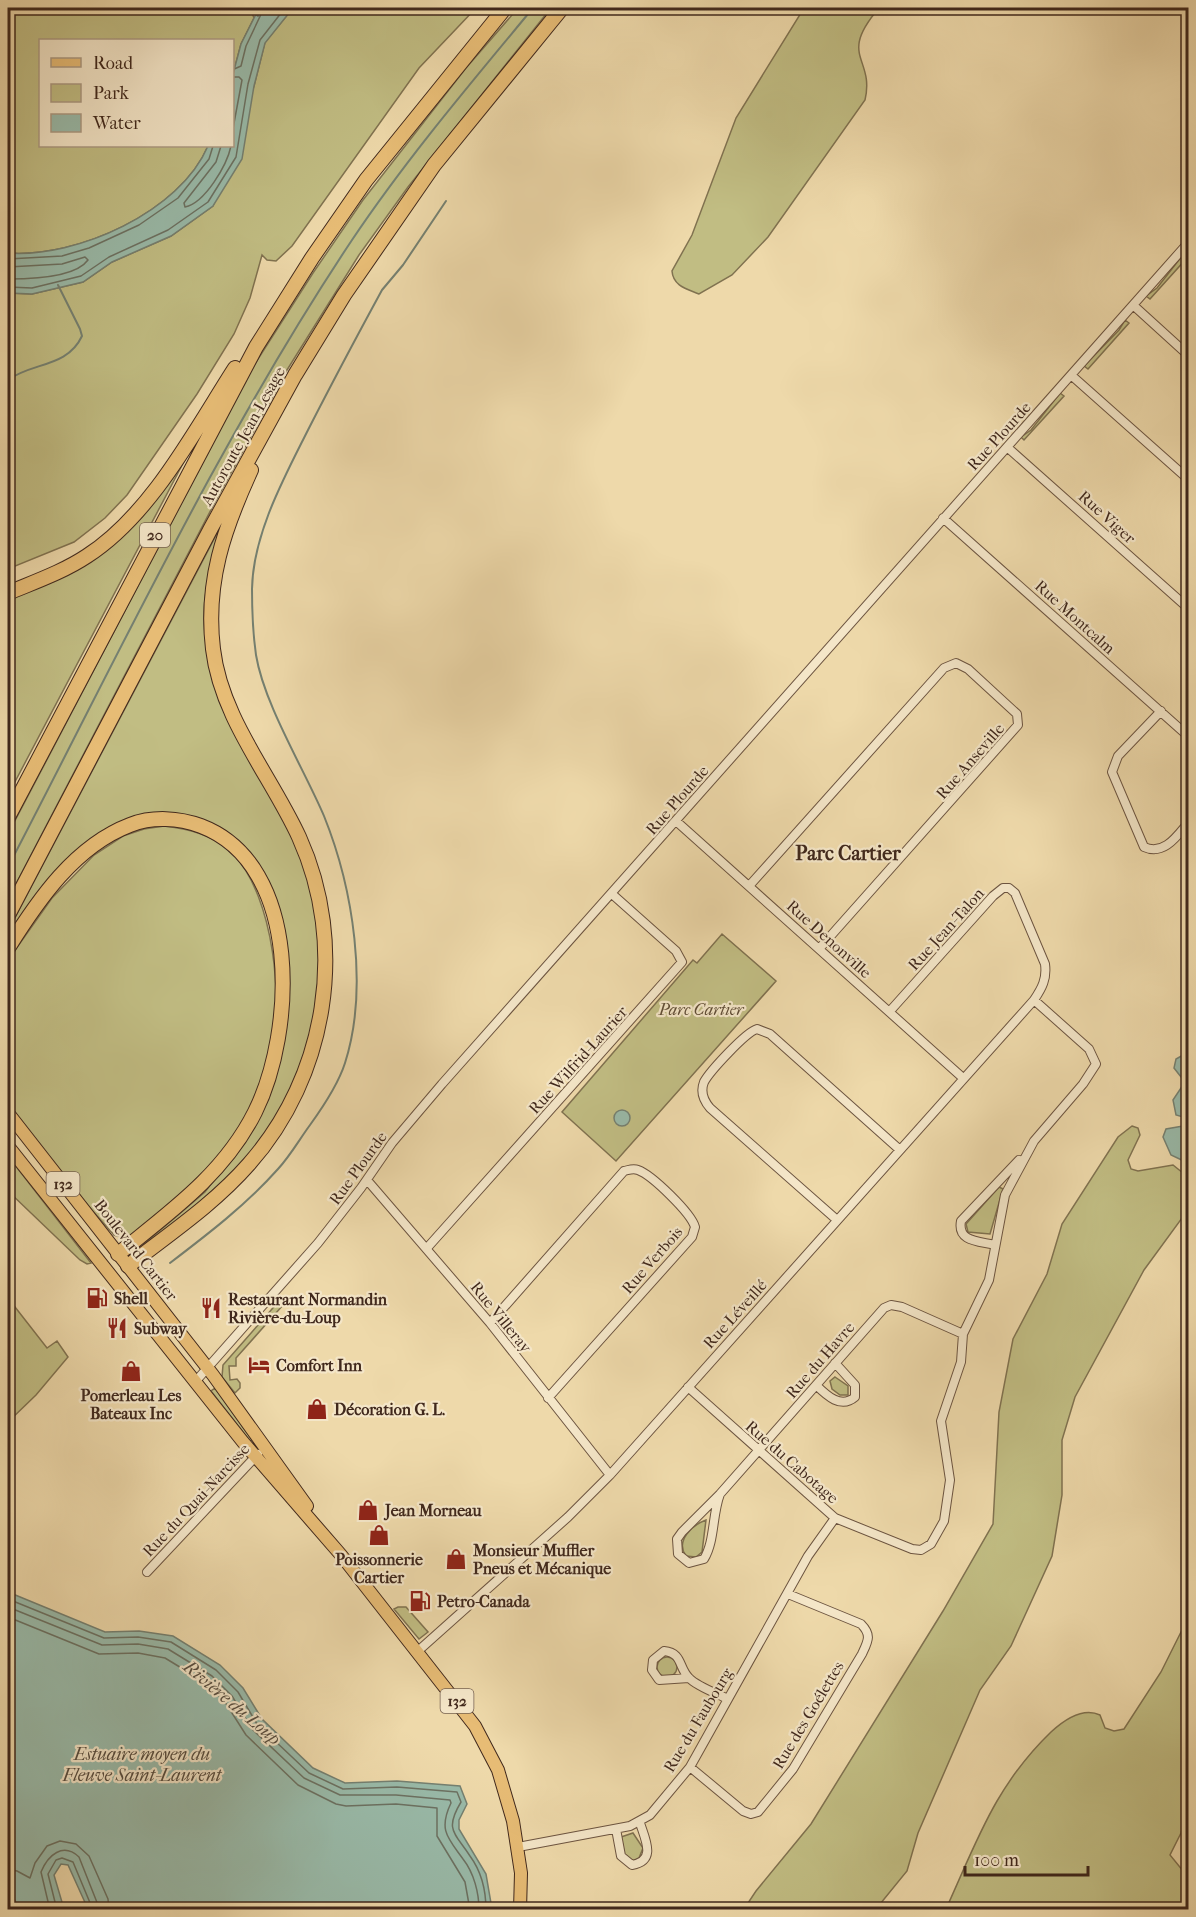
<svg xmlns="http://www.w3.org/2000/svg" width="1196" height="1917" viewBox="0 0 1196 1917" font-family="'IM FELL French Canon',serif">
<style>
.green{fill:#c1bd83;stroke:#807250;stroke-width:1.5}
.water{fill:#99baa9;stroke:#758071;stroke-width:1.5}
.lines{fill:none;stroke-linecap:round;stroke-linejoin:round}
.shore{stroke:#6c7162;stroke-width:1.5}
.stream{stroke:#758071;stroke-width:2}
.street-casing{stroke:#6c5440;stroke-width:10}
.primary-casing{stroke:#40281c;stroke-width:14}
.highway-casing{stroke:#40281c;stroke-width:16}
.street{stroke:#f4e6c8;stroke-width:8}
.primary{stroke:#e7bc75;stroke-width:12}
.highway{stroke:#e7bc75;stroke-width:14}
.labels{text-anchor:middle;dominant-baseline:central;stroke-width:4.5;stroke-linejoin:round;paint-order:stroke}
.shield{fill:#f4e6c8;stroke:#766150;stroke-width:1.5}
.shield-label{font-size:15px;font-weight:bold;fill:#40281c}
.street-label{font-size:16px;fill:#40281c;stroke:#f4e6c8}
.park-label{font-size:16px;font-style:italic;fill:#604d36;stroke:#f4e6c8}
.poi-label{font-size:16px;font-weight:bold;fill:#40281c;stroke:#f4e6c8;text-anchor:start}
.water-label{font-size:18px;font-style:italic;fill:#564c3f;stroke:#f4e6c8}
.quarter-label{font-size:20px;font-weight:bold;fill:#40281c;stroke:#f4e6c8}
</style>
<rect width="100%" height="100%" fill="#eed9aa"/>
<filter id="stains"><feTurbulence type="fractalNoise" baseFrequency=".00333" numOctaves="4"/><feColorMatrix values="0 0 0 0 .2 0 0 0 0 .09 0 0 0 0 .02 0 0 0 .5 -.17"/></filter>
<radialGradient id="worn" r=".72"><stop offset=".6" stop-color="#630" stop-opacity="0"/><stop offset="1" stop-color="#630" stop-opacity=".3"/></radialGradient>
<path class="green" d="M8 8H250L254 18 241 44 233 74 232 40H40V146H208C180 212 77 258 8 253Z
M293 8H476L419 68 292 246 276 261 267 260 262 255 250 298 234 334 197 394 127 495 105 518 74 542 8 569V293L32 294 83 282 112 262 171 236 213 206 254 86 265 42Z
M518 8H551L408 187 359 255 287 370 214 504 8 899V834L251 370 313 273 363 200 466 68Z
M804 8H879C837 57 875 57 865 100L768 237 732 275 699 294C687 289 673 286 672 271L692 235 736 118Z
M1182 256 1186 259 1150 299 1146 296 1157 288Z
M1125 320 1129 323 1088 369 1084 366 1119 330Z
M1060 393 1064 396 1024 440 1021 437 1031 430Z
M188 454 8 795V598L73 571Z
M221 526 224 527C201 588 197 625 216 688 234 723 252 757 270 792 285 821 302 852 310 884 338 1002 299 1114 211 1196 191 1214 167 1229 145 1246L144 1244 205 1192 244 1141 285 1033 288 991 262 873C251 855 232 829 209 823 191 819 137 826 115 826L8 939V931Z
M164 826C190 829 214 835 233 854 274 896 285 1004 269 1058 261 1088 247 1119 230 1144 204 1183 162 1211 126 1239L114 1235 75 1191 8 1106V960L52 898 94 855 123 836 144 829Z
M722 934 776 981 616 1161 562 1112 693 960 697 963Z
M1132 1126 1138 1128 1140 1135 1128 1160 1131 1169 1138 1171 1173 1165 1188 1177V1207L1185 1214 1144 1270 1075 1397 1062 1440V1495L1052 1556 1011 1646 980 1690 918 1833 907 1871 876 1909H744L756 1891 811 1824 943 1611 993 1524 999 1412 1013 1339 1047 1274 1062 1224 1118 1137Z
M8 1156 91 1263 87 1264 80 1260 8 1191Z
M999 1187 1003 1189 990 1234 968 1232 966 1224Z
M8 1298 47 1348 57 1341 68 1357 36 1395 8 1422Z
M279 1301 284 1304 236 1358V1366H229L230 1380 237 1379 240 1383V1388L235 1393 222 1377 223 1365Z
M835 1377 848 1386V1395H840L832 1389 830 1381Z
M215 1388 253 1439 250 1441 211 1391Z
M706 1520 702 1552 696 1557 686 1556C675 1541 692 1525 706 1520Z
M398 1607H406L428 1632 419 1639 394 1609Z
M1188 1618V1808L1181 1833 1170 1855 1188 1877V1909H946C977 1841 995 1786 1051 1732 1064 1720 1083 1707 1100 1715L1105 1728 1114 1731 1124 1729 1161 1672Z
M657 1667a10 10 0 1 1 20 0a10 10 0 1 1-20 0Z
M633 1833 643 1848 639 1858 633 1861 625 1856 621 1837Z"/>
<path class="water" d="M259 8H293L265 43 254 86 242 159 213 206 171 236 112 262 83 282 32 294 8 293V253C77 258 180 212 208 146H232L233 74 241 44Z
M1185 1054 1188 1056V1113L1183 1117 1176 1115 1173 1100 1185 1082 1174 1068 1176 1059Z
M614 1118a8 8 0 1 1 16 0a8 8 0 1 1-16 0Z
M1183 1126 1188 1128V1163L1171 1155 1163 1137 1166 1129Z
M8 1592 105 1632 139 1631 173 1636 220 1665 243 1688 262 1719 313 1768 345 1783 397 1781 460 1786 467 1804 459 1820V1829L486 1874 492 1909H88L68 1865 61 1864 54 1875 64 1909H19L8 1886Z"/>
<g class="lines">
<path class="shore" d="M232 70 241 66 246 46 264 8
M232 77H239L242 80 232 134
M221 146 216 162 184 203 185 207C205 203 227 165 231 146
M8 259 62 256 89 248 139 225 178 198 209 159 213 146
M8 267 62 264 85 257 88 260C75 278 28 279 8 279
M8 287 32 288 81 276 109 257 168 230 208 202 236 157 248 84 260 40 285 8
M8 1599 104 1638 138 1637 171 1642 216 1670 238 1692 257 1724 309 1773 343 1789 397 1787 457 1792 461 1802C444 1830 455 1833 470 1856 481 1871 486 1891 486 1910
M8 1607 102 1645 138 1644 168 1649 212 1676 232 1696 252 1729 304 1778 340 1795H396L450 1800 451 1803C438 1830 448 1838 463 1859 474 1873 479 1893 479 1910
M8 1617 99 1654 138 1653 165 1658 206 1683 225 1702 246 1735 298 1785 336 1804 346 1806 396 1804 437 1808V1836L465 1882 470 1910
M8 1869 17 1871 30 1878 35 1863 47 1846 60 1841 76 1844 89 1856 108 1899 109 1910
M50 1910 41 1872C48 1855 63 1842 79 1857L100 1910
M57 1910 48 1874 56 1860 62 1858 73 1862 93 1910"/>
<path class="stream" d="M250 8 258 16
M8 380C32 362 67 368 82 336L80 329 58 285
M8 867C118 656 220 438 352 240 407 158 471 83 533 8
M170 1263C208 1234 246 1205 278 1169 290 1156 299 1140 310 1125 323 1107 338 1085 345 1063 369 988 353 888 324 816 304 769 264 704 256 655 253 634 252 610 252 589 253 534 284 478 308 430 332 383 357 336 382 290L403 265 446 201"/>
<defs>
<path id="street" d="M1133 305 1188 355
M1071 375 1188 479
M1007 447 1188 608
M943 518 1188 736
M1161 711 1118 756 1112 772 1144 847C1164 856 1177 836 1188 823
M676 821 963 1078
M749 886 944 668 956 663 968 669 1017 714 1018 725 819 949
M367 1180 490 1323 610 1475
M837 1220 710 1108C704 1101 700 1092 704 1082 710 1071 746 1032 757 1029L770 1034 900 1150
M995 1245C979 1241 957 1242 961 1221L1019 1160
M427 1248 682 962 676 951 612 894
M490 1323 624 1171C629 1170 633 1168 638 1170 652 1175 691 1213 695 1227L692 1237 548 1398
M195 1382 318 1243 361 1188 392 1143 442 1084 1188 243
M816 1385C827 1396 841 1409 855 1397V1385L835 1363
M688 1387 835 1518 912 1549 921 1550 931 1544 944 1521 950 1480 941 1421 961 1362 963 1334 989 1280 1005 1195 1034 1141 1083 1084 1096 1064 1089 1049 1034 1000
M720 1494C712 1515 715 1541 704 1559L689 1563 678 1554 677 1539 682 1532 720 1494 884 1308 891 1305 902 1307 963 1334
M147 1572 258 1454
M418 1651 568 1517 610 1475 1034 1000C1042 988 1047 979 1045 964L1015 893 1009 888H1003L993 896 890 1011
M689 1678 659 1680 652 1670 653 1660 664 1651C683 1653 678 1667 689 1678 698 1687 716 1693 728 1699
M690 1767 743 1811 751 1814 758 1812 793 1769 862 1654C868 1641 872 1635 861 1624L788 1594
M616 1829 621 1856 632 1865C657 1861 645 1839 640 1823
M518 1847 630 1826 650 1815 690 1767 808 1556 835 1518"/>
<path id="primary" d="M8 1113 213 1375 307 1506
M8 1146 243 1442 341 1555 475 1726 498 1770 513 1821 521 1873 520 1910"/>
<path id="highway" d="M8 593C34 582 63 572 87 556 151 515 195 430 235 368
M8 817 256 347 312 258 366 180 505 8
M8 915 211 528 295 375 344 295 434 165 562 8
M8 948C38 900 75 846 130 825 153 816 179 818 201 826 303 865 295 1032 255 1112 224 1174 170 1212 118 1254
M128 1266C169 1234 214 1204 249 1164 327 1076 348 945 299 837 271 776 221 718 213 649 205 582 224 529 251 470"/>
</defs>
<use href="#street" class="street-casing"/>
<use href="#primary" class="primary-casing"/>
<use href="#highway" class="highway-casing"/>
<use href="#street" class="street"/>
<use href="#primary" class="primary"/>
<use href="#highway" class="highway"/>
</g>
<defs>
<symbol id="fuel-bare" viewBox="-9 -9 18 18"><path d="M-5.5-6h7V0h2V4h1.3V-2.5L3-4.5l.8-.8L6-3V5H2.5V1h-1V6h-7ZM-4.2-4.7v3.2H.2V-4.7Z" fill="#8f2418" stroke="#f4e6c8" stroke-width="2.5" paint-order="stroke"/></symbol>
<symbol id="restaurant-bare" viewBox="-9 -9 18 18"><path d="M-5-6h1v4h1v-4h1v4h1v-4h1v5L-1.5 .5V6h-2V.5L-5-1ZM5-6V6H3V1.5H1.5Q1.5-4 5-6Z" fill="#8f2418" stroke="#f4e6c8" stroke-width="2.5" paint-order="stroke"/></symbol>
<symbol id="hotel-bare" viewBox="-9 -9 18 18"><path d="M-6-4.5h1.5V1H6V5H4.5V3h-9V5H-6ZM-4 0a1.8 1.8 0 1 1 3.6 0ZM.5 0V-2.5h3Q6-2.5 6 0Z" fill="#8f2418" stroke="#f4e6c8" stroke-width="2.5" paint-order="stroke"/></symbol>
<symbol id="shop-bare" viewBox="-9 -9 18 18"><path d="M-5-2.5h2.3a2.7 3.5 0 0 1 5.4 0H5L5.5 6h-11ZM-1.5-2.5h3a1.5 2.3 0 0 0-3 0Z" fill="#8f2418" stroke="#f4e6c8" stroke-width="2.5" paint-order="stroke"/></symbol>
</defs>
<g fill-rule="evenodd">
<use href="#fuel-bare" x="82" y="1283" width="30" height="30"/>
<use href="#restaurant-bare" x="196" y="1293" width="30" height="30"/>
<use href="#restaurant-bare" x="102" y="1313" width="30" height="30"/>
<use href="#hotel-bare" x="244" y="1350" width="30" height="30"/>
<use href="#shop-bare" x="116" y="1356" width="30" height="30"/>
<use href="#shop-bare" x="302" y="1394" width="30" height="30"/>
<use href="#shop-bare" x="353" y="1495" width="30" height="30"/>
<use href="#shop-bare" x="364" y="1520" width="30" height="30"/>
<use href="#shop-bare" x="441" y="1544" width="30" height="30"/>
<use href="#fuel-bare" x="405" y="1586" width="30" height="30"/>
</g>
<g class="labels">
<g class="shield">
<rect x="140" y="523" width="30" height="24" rx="4.5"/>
<rect x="46.5" y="1172" width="33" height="24" rx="4.5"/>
<rect x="440.5" y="1689" width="33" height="24" rx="4.5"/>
</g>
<g class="shield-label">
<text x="155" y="535">20</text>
<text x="63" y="1184">132</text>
<text x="457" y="1701">132</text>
</g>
<g class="street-label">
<text transform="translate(243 436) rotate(-61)">Autoroute Jean-Lesage</text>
<text transform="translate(999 436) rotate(-48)">Rue Plourde</text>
<text transform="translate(1107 517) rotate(42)">Rue Viger</text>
<text transform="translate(1075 617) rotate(42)">Rue Montcalm</text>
<text transform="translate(970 761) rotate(-49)">Rue Anseville</text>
<text transform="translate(677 800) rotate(-49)">Rue Plourde</text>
<text transform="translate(946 929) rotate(-48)">Rue Jean-Talon</text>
<text transform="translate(829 939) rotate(42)">Rue Denonville</text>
<text transform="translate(578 1060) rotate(-48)">Rue Wilfrid-Laurier</text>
<text transform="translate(358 1168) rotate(-54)">Rue Plourde</text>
<text transform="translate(136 1250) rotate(52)">Boulevard Cartier</text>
<text transform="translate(652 1260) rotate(-49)">Rue Verbois</text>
<text transform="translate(735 1314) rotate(-48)">Rue Léveillé</text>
<text transform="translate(501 1317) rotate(51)">Rue Villeray</text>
<text transform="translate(820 1360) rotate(-49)">Rue du Havre</text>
<text transform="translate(792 1462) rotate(41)">Rue du Cabotage</text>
<text transform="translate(196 1500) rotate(-47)">Rue du Quai-Narcisse</text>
<text transform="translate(808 1715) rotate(-59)">Rue des Goélettes</text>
<text transform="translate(698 1720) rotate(-59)">Rue du Faubourg</text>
</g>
<g class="park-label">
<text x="701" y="1009">Parc Cartier</text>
</g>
<g class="poi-label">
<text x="114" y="1298">Shell</text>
<text x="228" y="1299">Restaurant Normandin<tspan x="228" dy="18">Rivière-du-Loup</tspan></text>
<text x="134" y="1328">Subway</text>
<text x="276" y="1365">Comfort Inn</text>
<text x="131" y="1395" text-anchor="middle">Pomerleau Les<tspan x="131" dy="18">Bateaux Inc</tspan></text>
<text x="334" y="1409">Décoration G. L.</text>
<text x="385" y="1510">Jean Morneau</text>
<text x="473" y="1550">Monsieur Muffler<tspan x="473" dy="18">Pneus et Mécanique</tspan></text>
<text x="379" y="1559" text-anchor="middle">Poissonnerie<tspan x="379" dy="18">Cartier</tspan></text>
<text x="437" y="1601">Petro-Canada</text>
</g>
<g class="water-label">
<text transform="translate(232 1703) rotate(40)">Rivière du Loup</text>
<text x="142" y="1754">Estuaire moyen du<tspan x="142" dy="21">Fleuve Saint-Laurent</tspan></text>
</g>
<g class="quarter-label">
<text x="848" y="853">Parc Cartier</text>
</g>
</g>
<rect width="1196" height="1917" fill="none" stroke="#eed9aa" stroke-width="30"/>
<rect x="9" y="9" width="1178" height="1899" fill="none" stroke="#40281c" stroke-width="3"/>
<rect x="15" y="15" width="1166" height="1887" fill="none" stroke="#40281c" stroke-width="1.5"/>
<rect x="39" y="39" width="195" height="108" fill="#f4e6c8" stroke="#ac9a83" stroke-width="1.5"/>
<rect x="51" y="58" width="30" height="9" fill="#e7bc75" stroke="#ac9a83" stroke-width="1.5"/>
<text x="93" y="69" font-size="18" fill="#40281c">Road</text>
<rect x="51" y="84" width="30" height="18" fill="#c1bd83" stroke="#ac9a83" stroke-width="1.5"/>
<text x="93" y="99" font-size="18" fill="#40281c">Park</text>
<rect x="51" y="114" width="30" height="18" fill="#99baa9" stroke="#ac9a83" stroke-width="1.5"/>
<text x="93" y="129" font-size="18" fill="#40281c">Water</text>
<path d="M965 1866v9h123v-9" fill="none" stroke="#40281c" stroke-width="3"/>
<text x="974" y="1866" font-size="18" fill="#40281c" stroke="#f4e6c8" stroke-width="4.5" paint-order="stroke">100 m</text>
<rect width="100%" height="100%" filter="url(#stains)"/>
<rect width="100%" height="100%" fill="url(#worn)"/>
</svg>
